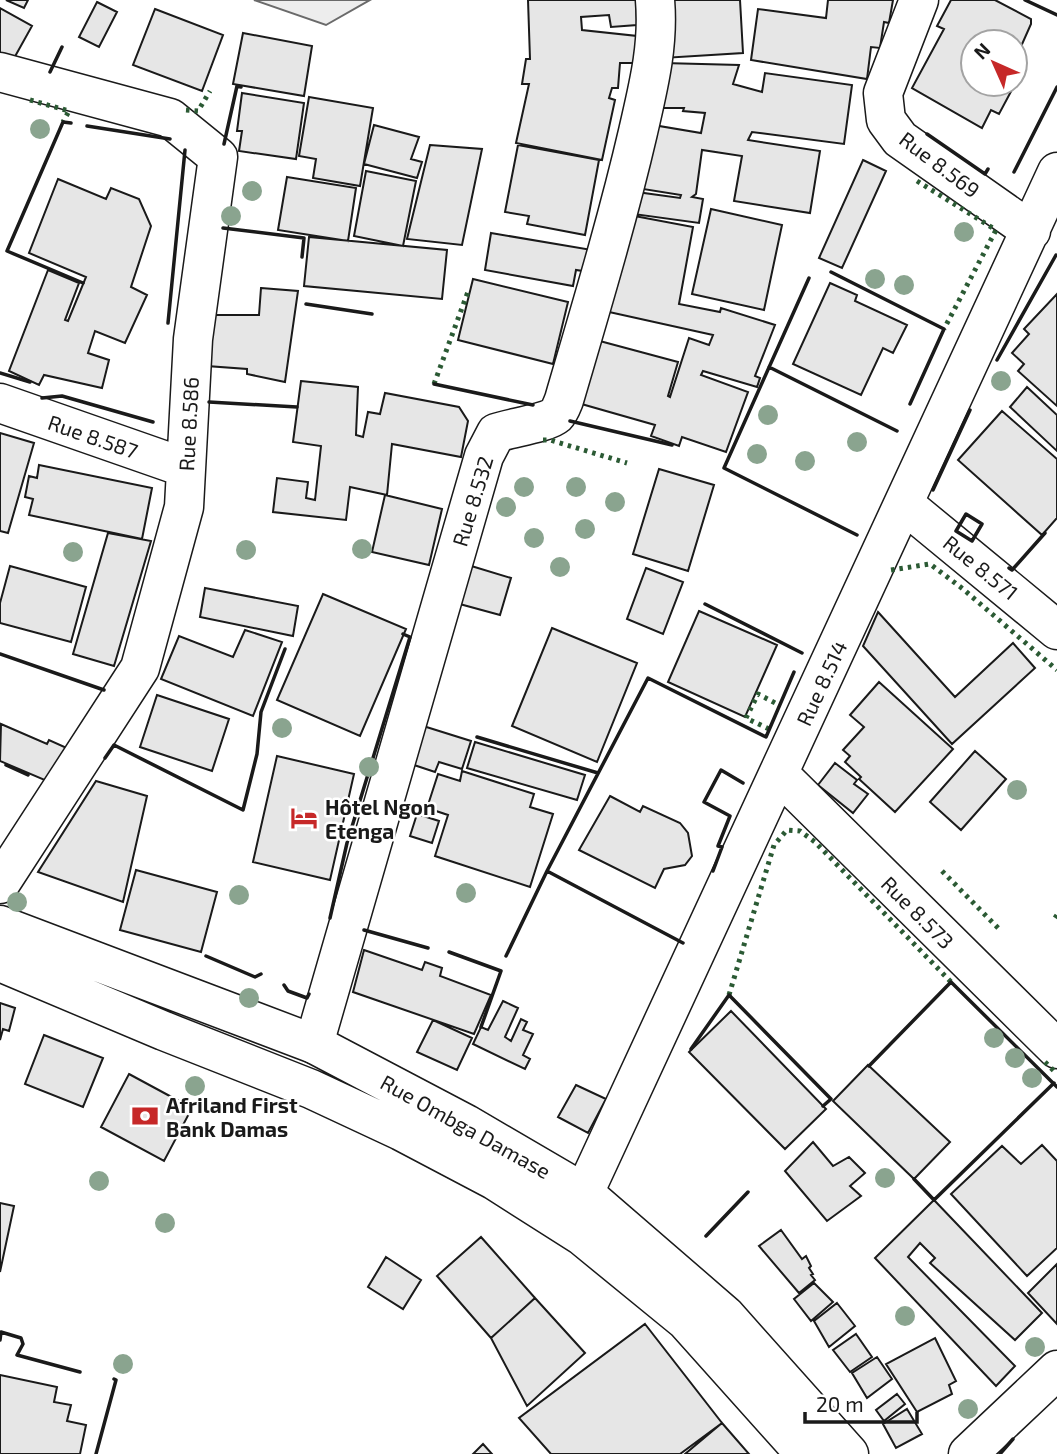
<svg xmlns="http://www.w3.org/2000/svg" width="1057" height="1454" viewBox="0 0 1057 1454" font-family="'Exo 2',sans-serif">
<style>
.built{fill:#ededed;stroke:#6a6a6a;stroke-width:2}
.building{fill:#e6e6e6;stroke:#1a1a1a;stroke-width:2}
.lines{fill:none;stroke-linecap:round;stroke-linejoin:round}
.minor-casing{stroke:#1a1a1a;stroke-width:41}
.major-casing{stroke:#1a1a1a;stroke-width:41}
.minor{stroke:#fff;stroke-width:38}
.major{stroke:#fff;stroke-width:38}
.hedge{stroke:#2b5a34;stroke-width:5;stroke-dasharray:3.5 5;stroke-linecap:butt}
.wall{stroke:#1a1a1a;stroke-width:3.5}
.tree{fill:#8aa48f}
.labels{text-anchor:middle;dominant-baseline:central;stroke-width:5;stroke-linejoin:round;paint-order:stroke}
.street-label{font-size:21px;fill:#1a1a1a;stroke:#fff}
.poi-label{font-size:21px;font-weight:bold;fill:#1a1a1a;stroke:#fff;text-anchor:start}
</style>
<rect width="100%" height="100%" fill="#fff"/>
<path class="built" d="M254 0H370L326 25Z"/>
<path class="building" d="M6 0H28L24 8Z
M528 0H636L637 25 611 27 609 15 581 17 582 30 637 36 635 63H620L618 88H612L609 98 615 100 602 160 516 143 529 84H522L526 59H530Z
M668 0H740L743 53 663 58Z
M828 0H893L889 23 884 22 880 48 871 47 867 79 751 60 758 9 826 18Z
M951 0H995L1031 19V24L1015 60V42H973V84H1015L999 114 991 110 982 128 912 88 944 29 937 26Z
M97 2 117 12 99 47 79 37Z
M0 8 32 26 8 69 0 64Z
M155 9 223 35 202 91 133 65Z
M243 33 312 46 304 96 233 84Z
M663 63 739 65 733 84 762 92 765 73 852 85 844 144 752 132 748 140 820 151 810 213 734 201 742 156 702 150 696 194 692 197 703 199 699 223 626 213 629 191 680 198 681 195 643 189 653 125 701 133 705 113 683 111 684 108H653Z
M1015 63 1023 67 1015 83Z
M242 93 304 103 296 159 239 151 242 131H237Z
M309 97 373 108 360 186 313 178 316 159 299 156Z
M374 125 419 137 411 159 422 162 417 178 364 164Z
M430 145 482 149 462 245 407 239Z
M518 145 599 160 585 235 527 224 529 216 505 212Z
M863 160 886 171 842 268 819 258Z
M366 171 416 181 403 246 354 236Z
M287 177 356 188 348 241 278 230Z
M58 179 106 199 111 188 139 199 151 226 131 287 147 295 125 343 95 331 88 353 109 360 102 388 44 375 39 385 9 371 48 270 79 283 65 320 68 321 86 277 29 253Z
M711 209 782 225 764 310 692 294Z
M624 214 693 227 679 304 720 312 721 308 775 325 755 376 760 378 757 387 703 371 701 375 748 392 726 452 682 437 679 446 651 436 655 425 578 403 596 340 678 362 668 396 670 397 689 338 709 345 713 335 600 310Z
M491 233 592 250 589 272 576 270 573 286 485 270Z
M309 237 447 250 442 299 304 286Z
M473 279 568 302 553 364 458 340Z
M830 283 857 295 855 301 907 325 893 353 883 348 861 395 793 364Z
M261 288 298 291 285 382 247 374V369L207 366 212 315H259Z
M1057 294V406L1018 371 1024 364 1012 353 1029 334 1024 329Z
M301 381 358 387 356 435 363 437 368 412 380 414 385 393 459 407 468 421 461 457 392 444 387 495 350 487 346 520 273 512 277 478 308 482 306 498 315 500 321 446 293 442Z
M1027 387 1057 415V451L1010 407Z
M1002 411 1057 459V518L1042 535 958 460Z
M0 433 34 443 8 533 0 531Z
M39 465 152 488 142 539 29 515 33 499 25 497 29 476 37 478Z
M659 469 714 485 688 571 633 554Z
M385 495 442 509 429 565 372 552Z
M108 533 151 541 114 666 73 654Z
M468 565 511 578 500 615 456 603Z
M10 566 86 587 71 642 0 623V603Z
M646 568 683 582 663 634 627 619Z
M205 588 298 606 293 636 200 617Z
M323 594 406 629 360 736 277 700Z
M699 611 777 645 745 717 668 682Z
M878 612 955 697 1013 643 1035 668 952 744 863 646Z
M552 628 637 663 597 762 512 726Z
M245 630 282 642 253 716 161 679 179 636 233 657Z
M879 682 953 749 895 812 859 779 861 777 845 762 850 756 843 750 864 727 850 715Z
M157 695 229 719 212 771 140 747Z
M1 724 47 744 49 740 69 749 54 784 0 761Z
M420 725 471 741 462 769 439 762 435 772 408 763Z
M475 742 585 775 577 800 467 768Z
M975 751 1006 779 961 830 930 802Z
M277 756 354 774 330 880 253 862Z
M835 763 857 780 854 784 868 794 853 813 818 785Z
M462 771 534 794 530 807 553 814 530 887 435 856 448 815 427 808 438 774 460 781Z
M96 781 147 796 123 902 38 872Z
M610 796 640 812 643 806 680 823 688 833 692 856 685 865 664 869 655 888 579 850Z
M417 814 439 821 432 843 410 836Z
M136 870 217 892 201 952 120 930Z
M364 950 422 970 425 962 442 968 440 976 491 995 474 1034 353 992Z
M503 1001 518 1008 505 1037 511 1041 521 1019 527 1022 523 1030 533 1034 523 1055 530 1059 525 1069 473 1044 481 1027 488 1030Z
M0 1003 15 1008 9 1031 3 1029 0 1040Z
M731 1011 826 1109 785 1149 689 1052Z
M433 1020 472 1038 457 1070 417 1052Z
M44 1035 103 1058 83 1107 25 1084Z
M868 1065 950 1142 914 1179 833 1101Z
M129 1074 192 1108 164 1161 101 1127Z
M576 1085 606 1099 588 1133 558 1117Z
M813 1142 833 1166 849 1157 865 1173 850 1186 861 1196 827 1221 785 1171Z
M1042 1145 1057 1161V1248L1027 1276 951 1194 1002 1146 1021 1164Z
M934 1200 1042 1313 1015 1340 930 1263 935 1258 920 1243 908 1257 1015 1366 996 1386 875 1258Z
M0 1203 14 1206 0 1272Z
M781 1230 802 1259 806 1256 811 1266 809 1268 813 1274 811 1275 815 1280 799 1293 759 1246Z
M481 1237 535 1298 491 1338 437 1276Z
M386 1257 421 1280 403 1309 368 1287Z
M1057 1264V1324L1028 1293Z
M814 1283 833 1302 811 1321 794 1299Z
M535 1298 585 1353 527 1406 491 1338Z
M837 1303 855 1326 829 1347 814 1321Z
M645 1324 722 1423 680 1454H551L519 1418Z
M856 1334 872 1357 850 1372 833 1350Z
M935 1338 956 1381 949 1385 952 1394 917 1412 886 1364Z
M877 1357 892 1379 867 1398 852 1373Z
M0 1375 57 1387 54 1402 71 1405 67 1421 86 1425 80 1454H0Z
M897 1394 905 1404 884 1421 876 1410Z
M907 1409 922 1434 896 1448 883 1424Z
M722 1423 749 1454H685Z
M483 1444 492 1454H473Z"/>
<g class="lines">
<defs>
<path id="minor" d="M919 0 883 93 886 120 900 139 1031 231
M0 72 170 118 218 157 193 339 184 507 140 668 0 884
M0 403 186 468
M904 504 1057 630
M779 774 1057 1049
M314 1044 484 456 496 433C510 428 547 423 556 415 560 411 562 405 564 400 590 311 617 222 638 132 648 88 659 46 655 0
M584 1193 1057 172
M968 1454 1057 1370"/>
<path id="major" d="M0 925 314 1044 466 1124 584 1193 725 1315 849 1454
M0 962 164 1031 311 1089 401 1131 494 1180 582 1236 686 1321 805 1454"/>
</defs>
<use href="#minor" class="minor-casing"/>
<use href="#major" class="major-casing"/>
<use href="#minor" class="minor"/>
<use href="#major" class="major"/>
<path class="hedge" d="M30 100 69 111 63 122
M186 110 198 111 210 91
M917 181 996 230 944 329
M434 384 469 289
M543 440H550L627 463
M891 570 930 564 963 589 1057 670
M769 729 746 718 758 694 779 705
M942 871 1001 931
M1055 918 1057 915
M729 995 774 845 787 830 800 831 815 842 951 982
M1045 1062 1057 1074"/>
<path class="wall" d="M1025 0 1057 15
M50 72 62 47
M71 123 63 122 7 251 83 283
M87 126 170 139
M927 134 985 174 988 169
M224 144 237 86 241 87
M1014 172 1057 87
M223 228 304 238 302 257
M831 272 944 329 910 404
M809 278 724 468 857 535
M306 304 372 314
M168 323 185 150
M997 360 1056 255
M769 367 897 431
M0 373 30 382
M434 384 533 405
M42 398 62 396 153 422
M209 402 297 407
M570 421 672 445
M933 490 970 410
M966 514 982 524 972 541 956 531Z
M1009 568 1012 570 1045 533
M705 604 802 653
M0 654 104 690
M477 737 598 773
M105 758 114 745 243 810 257 754 261 712 285 649
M6 765 28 775
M547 871 683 943
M713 871 722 847 718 846 730 816 704 802 721 770 743 783
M330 918 347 843 410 637 403 634
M364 930 428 948
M449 952 501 971 481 1027
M206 956 255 977 261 974
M506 956 547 871 648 678 766 737 794 672
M284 985 288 991 307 998 309 994
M691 1049 729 995 831 1099 823 1106
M869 1066 951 982 1057 1087
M914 1179 934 1200 1054 1083
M706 1236 748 1192
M0 1340 1 1332 21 1338 23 1344 17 1355 80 1372
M96 1454 116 1380 114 1379
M1000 1454 1013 1439"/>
</g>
<g class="tree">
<circle cx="40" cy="129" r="10"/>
<circle cx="252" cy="191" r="10"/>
<circle cx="231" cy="216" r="10"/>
<circle cx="964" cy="232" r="10"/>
<circle cx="875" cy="279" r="10"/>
<circle cx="904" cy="285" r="10"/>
<circle cx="1001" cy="381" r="10"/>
<circle cx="768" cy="415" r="10"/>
<circle cx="857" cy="442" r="10"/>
<circle cx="757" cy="454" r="10"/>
<circle cx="805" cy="461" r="10"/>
<circle cx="524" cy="487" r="10"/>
<circle cx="576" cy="487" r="10"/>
<circle cx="615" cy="502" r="10"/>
<circle cx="506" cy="507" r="10"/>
<circle cx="585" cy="529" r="10"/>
<circle cx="534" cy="538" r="10"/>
<circle cx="362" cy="549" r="10"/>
<circle cx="246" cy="550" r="10"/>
<circle cx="73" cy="552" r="10"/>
<circle cx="560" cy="567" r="10"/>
<circle cx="282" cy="728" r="10"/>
<circle cx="369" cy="767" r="10"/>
<circle cx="1017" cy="790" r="10"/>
<circle cx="466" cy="893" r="10"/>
<circle cx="239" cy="895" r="10"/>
<circle cx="17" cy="902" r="10"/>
<circle cx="249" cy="998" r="10"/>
<circle cx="994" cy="1038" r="10"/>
<circle cx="1015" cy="1058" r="10"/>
<circle cx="1032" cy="1078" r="10"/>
<circle cx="195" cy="1086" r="10"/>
<circle cx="885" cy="1178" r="10"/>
<circle cx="99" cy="1181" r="10"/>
<circle cx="165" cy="1223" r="10"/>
<circle cx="905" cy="1316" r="10"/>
<circle cx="1035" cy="1347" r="10"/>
<circle cx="123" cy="1364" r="10"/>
<circle cx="968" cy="1409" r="10"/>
</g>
<defs>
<symbol id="hotel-bare" viewBox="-9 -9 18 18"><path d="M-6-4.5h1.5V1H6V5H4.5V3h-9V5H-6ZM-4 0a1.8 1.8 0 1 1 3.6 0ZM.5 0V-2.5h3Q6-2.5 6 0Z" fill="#c62828" stroke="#fff" stroke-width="2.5" paint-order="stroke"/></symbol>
<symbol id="bank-bare" viewBox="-9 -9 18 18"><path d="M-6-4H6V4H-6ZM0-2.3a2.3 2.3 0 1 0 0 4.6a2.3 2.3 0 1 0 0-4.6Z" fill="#c62828" stroke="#fff" stroke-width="2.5" paint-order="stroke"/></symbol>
</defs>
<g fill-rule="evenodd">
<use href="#hotel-bare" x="285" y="799" width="38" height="38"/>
<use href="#bank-bare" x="126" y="1097" width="38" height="38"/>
</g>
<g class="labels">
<g class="street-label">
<text transform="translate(940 164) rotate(37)">Rue 8.569</text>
<text transform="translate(188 424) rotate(-87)">Rue 8.586</text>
<text transform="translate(93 436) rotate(19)">Rue 8.587</text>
<text transform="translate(472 501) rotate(-73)">Rue 8.532</text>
<text transform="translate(981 567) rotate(39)">Rue 8.571</text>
<text transform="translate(821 683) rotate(-65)">Rue 8.514</text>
<text transform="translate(918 912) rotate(45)">Rue 8.573</text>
<text transform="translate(466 1126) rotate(29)">Rue Ombga Damase</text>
</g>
<g class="poi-label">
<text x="325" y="806">Hôtel Ngon<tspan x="325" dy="24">Etenga</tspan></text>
<text x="166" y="1104">Afriland First<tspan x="166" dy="24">Bank Damas</tspan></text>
</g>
</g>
<g transform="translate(994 63) rotate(315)"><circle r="33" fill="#ffffff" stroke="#a3a3a3" stroke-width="2"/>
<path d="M0-5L12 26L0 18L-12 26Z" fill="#c62828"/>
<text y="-10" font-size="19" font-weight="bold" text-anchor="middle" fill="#1a1a1a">N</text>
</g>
<path d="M805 1412v10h112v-10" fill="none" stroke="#1a1a1a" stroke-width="3.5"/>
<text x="816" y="1412" font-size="21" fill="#1a1a1a" stroke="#ffffff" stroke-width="5" paint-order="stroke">20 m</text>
</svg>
